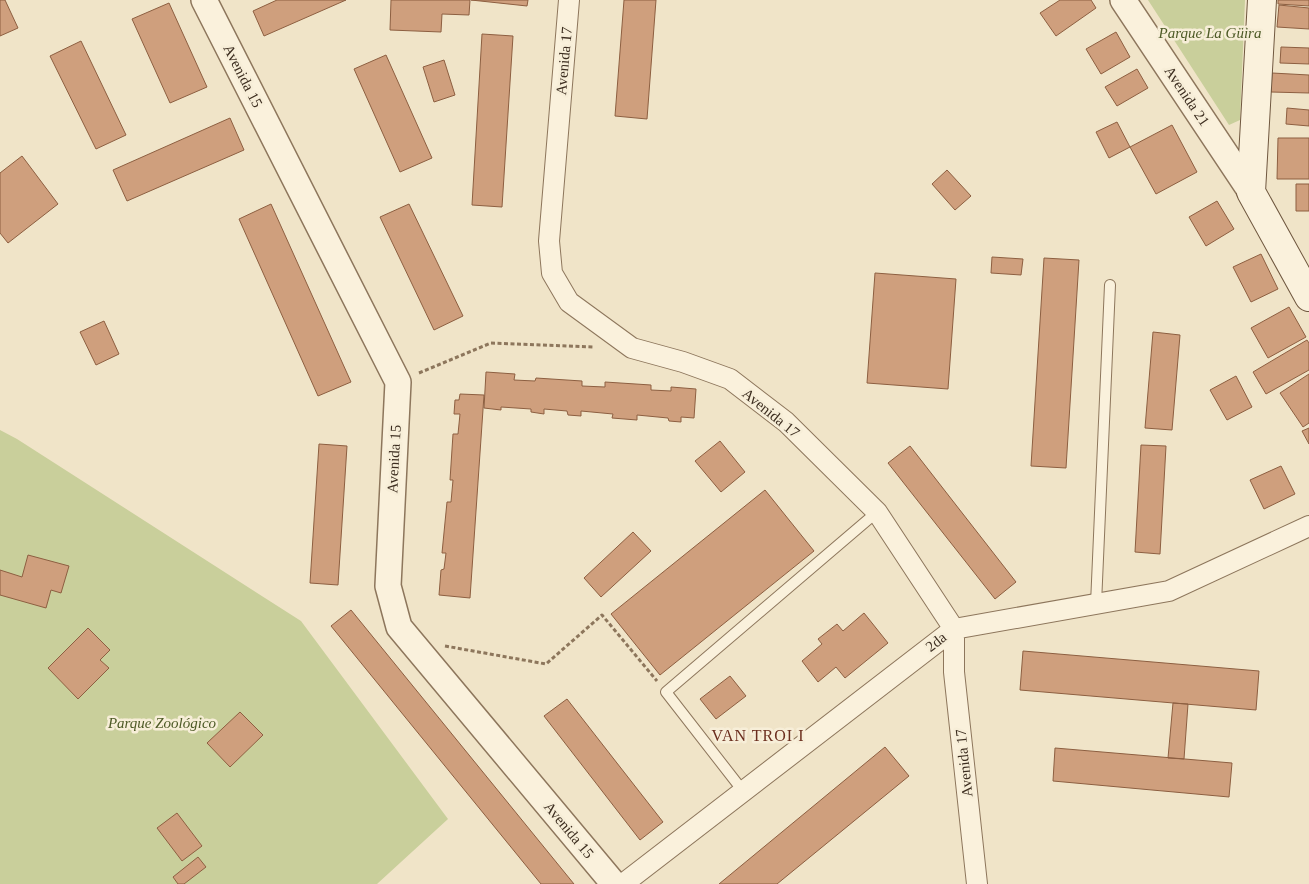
<svg xmlns="http://www.w3.org/2000/svg" width="1309" height="884" viewBox="0 0 1309 884" font-family="Georgia,serif">
<style>
.green{fill:#c9cf9b}
.building{fill:#cf9f7d;stroke:#8d5f41}
.lines{fill:none;stroke-linecap:round;stroke-linejoin:round}
.service-casing{stroke:#8d765c;stroke-width:12}
.minor-casing{stroke:#8d765c;stroke-width:22}
.tertiary-casing{stroke:#8d765c;stroke-width:28}
.secondary-casing{stroke:#6f573f;stroke-width:30}
.path{stroke:#8d765c;stroke-width:3;stroke-dasharray:4 2.5;stroke-linecap:butt}
.service{stroke:#faf1dc;stroke-width:10}
.minor{stroke:#faf1dc;stroke-width:20}
.tertiary{stroke:#faf1dc;stroke-width:25}
.secondary{stroke:#faf1dc;stroke-width:28}
.labels{text-anchor:middle;dominant-baseline:central;stroke-width:5;stroke-linejoin:round;paint-order:stroke}
.park-label{font-size:15px;font-style:italic;fill:#4d5a26;stroke:#f7eed8}
.street-label{font-size:15px;fill:#3d2e20;stroke:#f7eed8}
.neighbourhood-label{font-size:16px;letter-spacing:1px;fill:#6b2e1e;stroke:#f7eed8}
</style>
<rect width="100%" height="100%" fill="#f0e4c8"/>
<path class="green" d="M1148 0H1245L1240 120 1229 125Z
M0 430 17 439 301 621 448 819 377 884H0Z"/>
<path class="building" d="M0 0H5L18 28 0 36Z
M277 0H346L264 36 253 11Z
M391 0H470L469 15 442 14 441 32 390 30Z
M471 0H528L527 6Z
M624 0H656L647 119 615 116Z
M1060 0H1091L1096 8 1056 36 1040 13Z
M1278 0H1309V6L1278 4Z
M169 3 207 87 170 103 132 19Z
M1279 5 1309 8V29L1277 27Z
M1116 32 1130 57 1101 74 1086 49Z
M482 34 513 36 502 207 472 205Z
M81 41 126 135 96 149 50 56Z
M1281 47 1309 48V64L1280 63Z
M386 55 432 158 400 172 354 69Z
M444 60 455 95 434 102 423 67Z
M1137 69 1148 88 1117 106 1105 87Z
M1272 73 1309 75V93L1271 92Z
M1287 108 1309 110V126L1286 124Z
M230 118 244 150 127 201 113 170Z
M1117 122 1130 147 1109 158 1096 132Z
M1172 125 1197 172 1156 194 1130 147Z
M1278 138H1309V179H1277Z
M22 156 58 204 8 243 0 233V173Z
M947 170 971 196 955 210 932 184Z
M1296 184H1309V211H1296Z
M1217 201 1234 229 1206 246 1189 217Z
M271 204 351 382 318 396 239 219Z
M409 204 463 316 434 330 380 217Z
M1261 254 1278 289 1251 302 1233 267Z
M992 257 1023 259 1021 275 991 273Z
M1044 258 1079 260 1066 468 1031 466Z
M875 273 956 279 948 389 867 383Z
M1289 307 1306 337 1268 358 1251 328Z
M104 321 119 354 96 365 80 332Z
M1153 332 1180 335 1172 430 1145 428Z
M1307 340 1309 343V370L1266 394 1253 372Z
M486 372 515 374 514 380 535 381 536 378 582 381V386L605 387V382L651 385V390L671 391V387L696 389 694 418 681 417V422L669 421 668 418 637 415V420L612 418 613 414 581 411V416L568 415 567 411 544 409V414L531 412V409L501 407V410L484 408Z
M1309 374V423L1303 427 1280 393Z
M1236 376 1252 407 1227 420 1210 390Z
M460 394 484 395 470 598 439 595 441 570 444 569 446 553H442L447 502H451L453 480H450L453 434H458L460 414H454L455 400H459Z
M1309 428V444L1302 431Z
M720 441 745 472 721 492 695 461Z
M319 444 347 446 338 585 310 583Z
M1141 445 1166 446 1160 554 1135 552Z
M910 446 1016 582 995 599 888 463Z
M1281 466 1295 494 1264 509 1250 480Z
M765 490 814 551 660 675 611 614Z
M633 532 651 551 601 597 584 578Z
M28 555 69 566 61 593 51 590 46 608 0 595V570L22 577Z
M351 610 574 884H541L331 626Z
M864 613 888 643 845 678 836 667 818 682 802 661 822 644 818 639 837 624 843 631Z
M88 628 110 650 100 660 109 668 78 699 48 668Z
M1023 651 1259 671 1256 710 1020 690Z
M730 676 746 696 716 719 700 699Z
M567 699 663 822 640 840 544 716Z
M1173 703 1188 704 1184 759 1168 758Z
M240 712 263 735 230 767 207 743Z
M885 747 909 776 777 884H719Z
M1055 748 1232 763 1229 797 1053 781Z
M177 813 202 846 182 861 157 828Z
M198 857 206 867 184 884H178L173 877Z"/>
<g class="lines">
<defs>
<path id="service" d="M1096 604 1110 285
M743 791 666 692 877 512"/>
<path id="minor" d="M569 0 549 241 552 273 569 302 632 348 683 362 730 379 786 422 877 512 954 629V672L977 884
M623 884 954 629 1169 591 1309 526"/>
<path id="tertiary" d="M204 0 398 382 388 586 399 627 614 884
M1123 0 1251 192"/>
<path id="secondary" d="M1262 0 1251 192 1309 297"/>
</defs>
<use href="#service" class="service-casing"/>
<use href="#minor" class="minor-casing"/>
<use href="#tertiary" class="tertiary-casing"/>
<use href="#secondary" class="secondary-casing"/>
<path class="path" d="M419 373 491 343 594 347
M445 646 546 664 602 615 657 681"/>
<use href="#service" class="service"/>
<use href="#minor" class="minor"/>
<use href="#tertiary" class="tertiary"/>
<use href="#secondary" class="secondary"/>
</g>
<g class="labels">
<g class="park-label">
<text x="1210" y="33">Parque La Güira</text>
<text x="162" y="723">Parque Zoológico</text>
</g>
<g class="street-label">
<text transform="translate(564 61) rotate(-85)">Avenida 17</text>
<text transform="translate(243 76) rotate(63)">Avenida 15</text>
<text transform="translate(1187 96) rotate(56)">Avenida 21</text>
<text transform="translate(771 413) rotate(39)">Avenida 17</text>
<text transform="translate(394 459) rotate(-87)">Avenida 15</text>
<text transform="translate(936 642) rotate(-38)">2da</text>
<text transform="translate(964 763) rotate(-96)">Avenida 17</text>
<text transform="translate(569 830) rotate(50)">Avenida 15</text>
</g>
<g class="neighbourhood-label">
<text x="758" y="735">VAN TROI I</text>
</g>
</g>
</svg>
